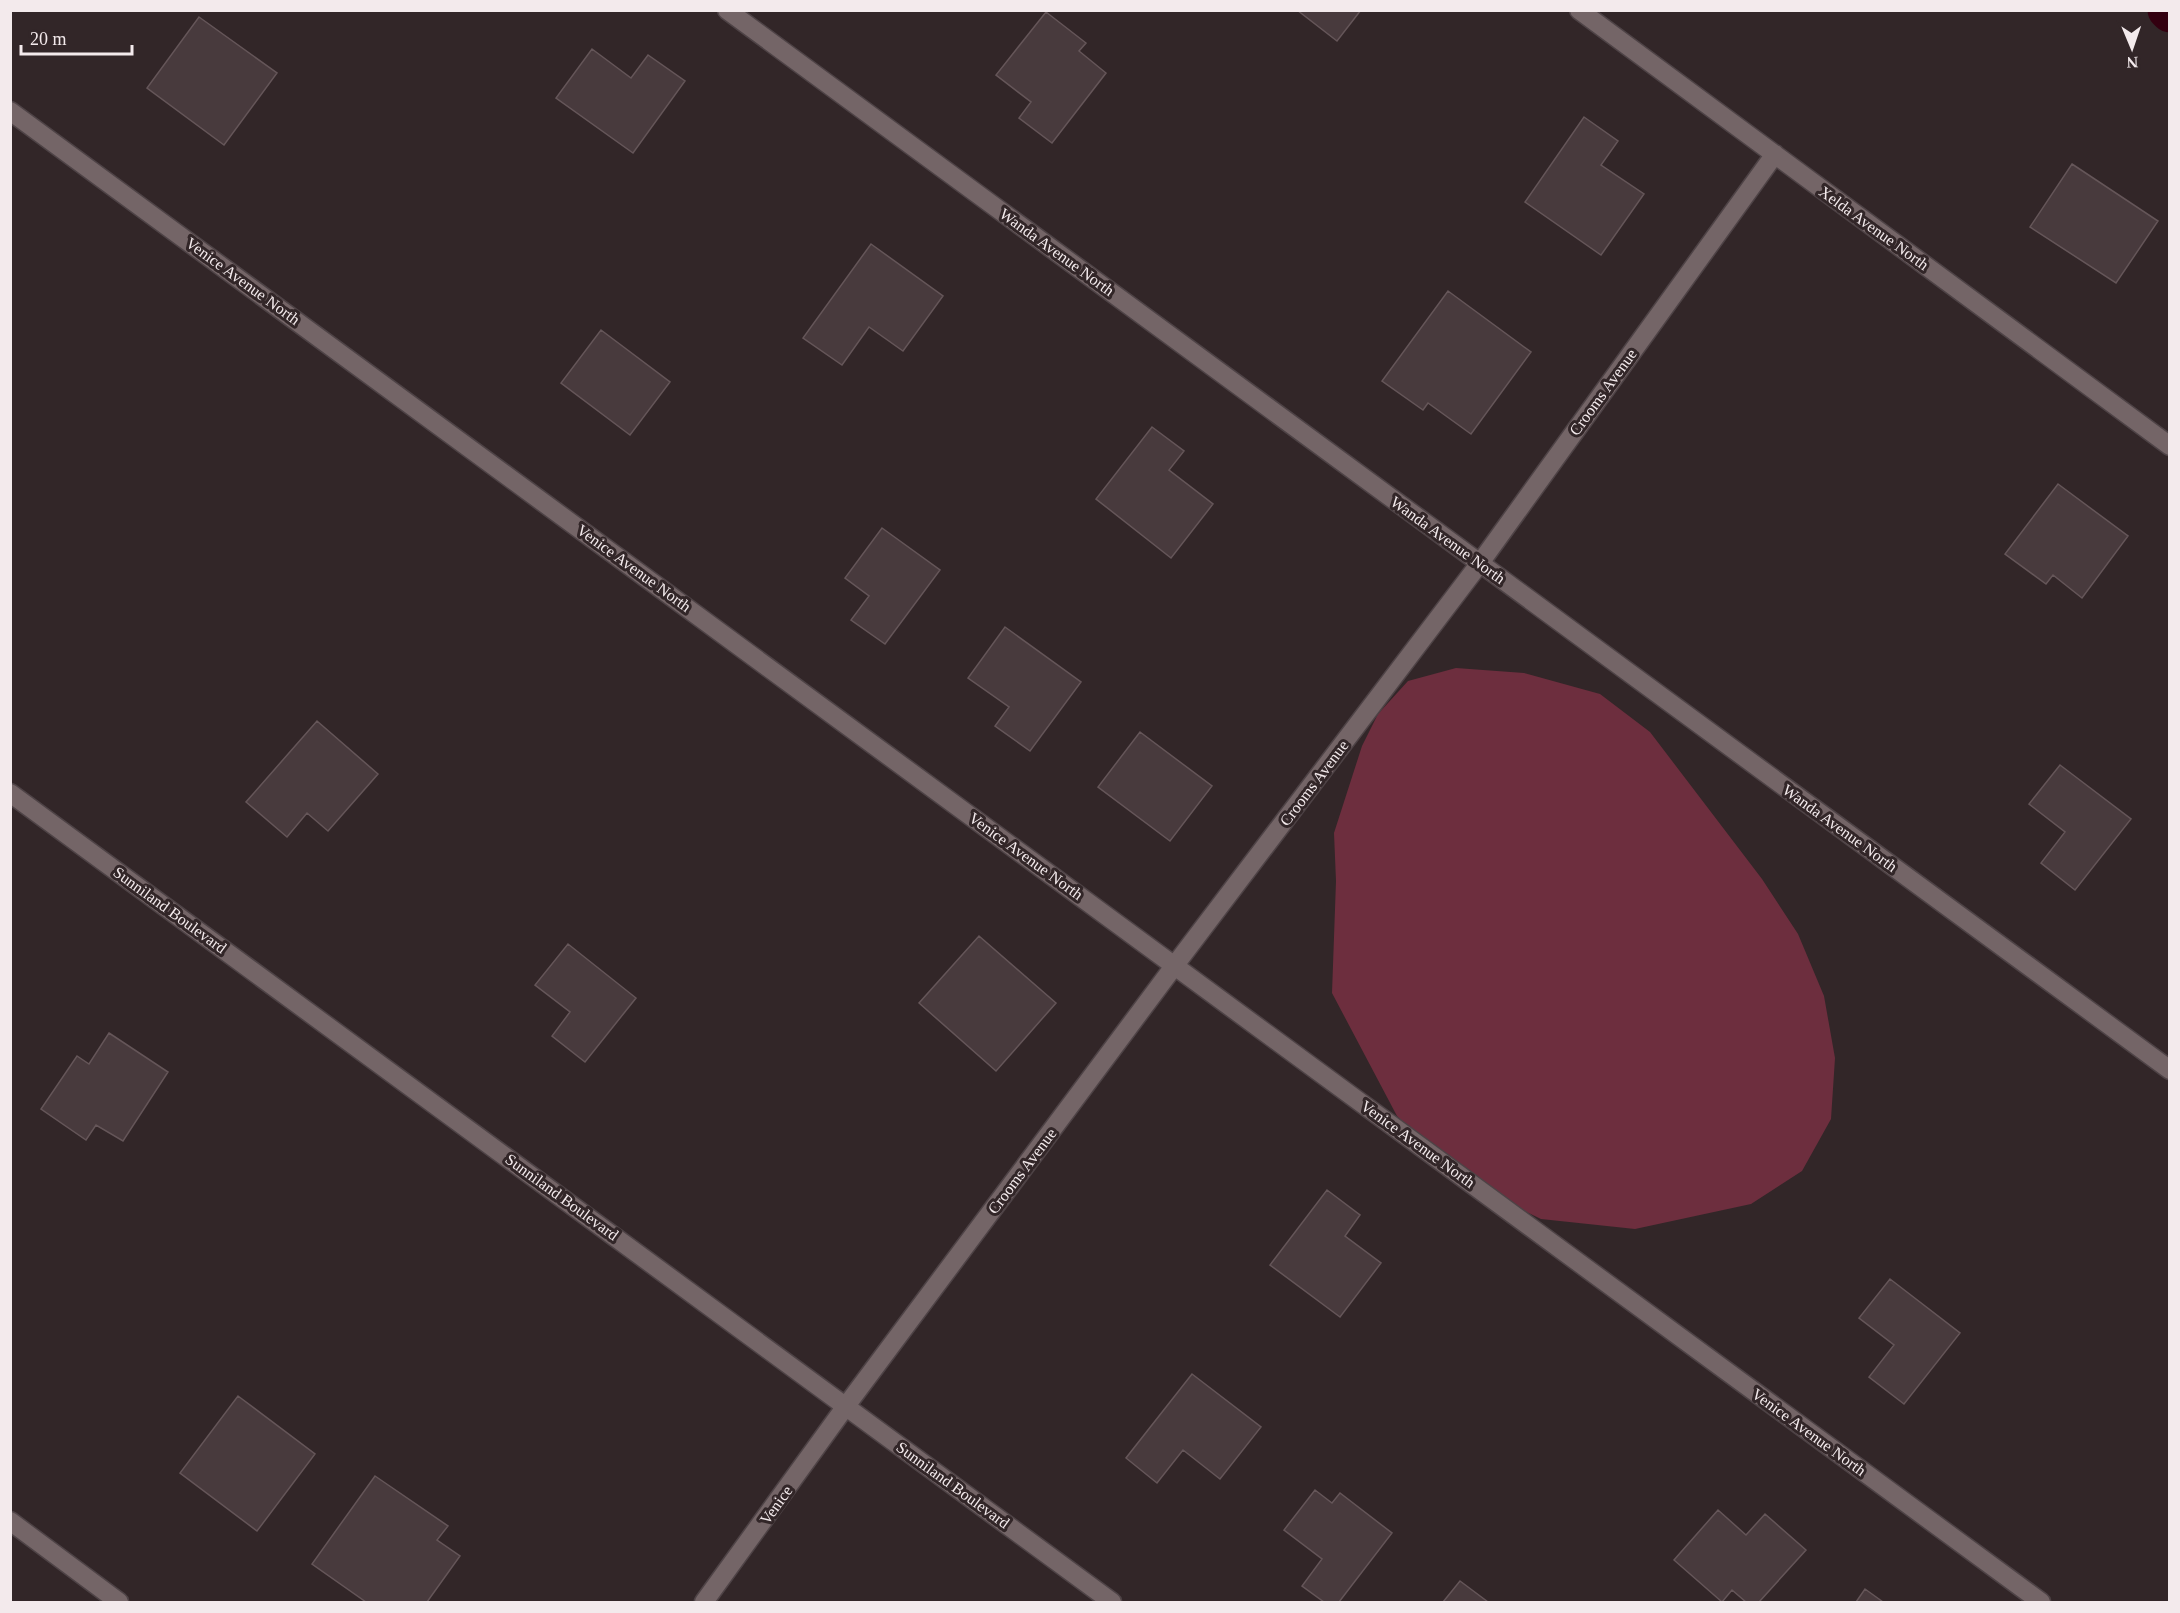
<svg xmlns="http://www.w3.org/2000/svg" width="2180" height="1613" viewBox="0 0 2180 1613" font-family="'Times New Roman',serif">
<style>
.green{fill:#6d2e3e}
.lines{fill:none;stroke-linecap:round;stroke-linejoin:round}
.canal{stroke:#330010;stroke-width:39}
.building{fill:#483a3d;stroke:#655659;stroke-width:1.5}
.street-casing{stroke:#4e4346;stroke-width:21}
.street{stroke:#746567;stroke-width:18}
.labels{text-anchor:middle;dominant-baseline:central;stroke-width:6;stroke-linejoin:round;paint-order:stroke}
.street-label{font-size:16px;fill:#f3eaec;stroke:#322628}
</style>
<rect width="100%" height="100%" fill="#322628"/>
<path class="green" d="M1456 668 1524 673 1600 694 1650 732 1762 879 1798 934 1824 996 1835 1058 1831 1119 1802 1171 1751 1204 1635 1229 1541 1219 1465 1182 1397 1116 1332 993 1336 881 1334 833 1362 746 1378 714 1408 681Z"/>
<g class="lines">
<path class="canal" d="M2167 10 2170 13"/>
</g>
<path class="building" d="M1297 10H1361L1337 41Z
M1046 12 1086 43 1079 51 1106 73 1052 143 1019 118 1031 102 996 75Z
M199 17 277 73 224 145 147 88Z
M592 49 631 78 648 55 685 81 633 153 556 98Z
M1584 117 1618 141 1601 165 1644 194 1601 255 1525 202Z
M2072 164 2158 221 2116 283 2030 227Z
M871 244 943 296 903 351 869 327 842 365 803 338Z
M1448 291 1531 352 1471 434 1428 403 1423 410 1382 381Z
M601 330 670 382 630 435 561 383Z
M1152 427 1184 451 1169 470 1213 504 1171 558 1096 499Z
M2058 484 2128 536 2082 598 2053 575 2046 584 2005 554Z
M882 528 940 570 885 644 851 620 869 596 845 578Z
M1005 627 1081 682 1030 751 995 726 1009 707 968 678Z
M317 721 378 774 328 831 307 813 287 837 246 802Z
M1140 732 1212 786 1170 841 1098 787Z
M2060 765 2131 819 2075 890 2041 863 2065 832 2029 804Z
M979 936 1056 1003 996 1071 919 1003Z
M568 944 636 998 585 1062 552 1036 570 1012 535 985Z
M109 1033 168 1072 123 1141 96 1125 86 1140 41 1109 77 1056 89 1064Z
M1327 1190 1360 1215 1345 1236 1381 1263 1340 1317 1270 1265Z
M1890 1279 1960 1333 1904 1404 1869 1377 1894 1345 1859 1318Z
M1192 1374 1261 1427 1220 1479 1183 1450 1157 1483 1126 1458Z
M238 1396 315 1454 257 1531 180 1473Z
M375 1476 448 1526 437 1540 460 1556 427 1602H366L312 1564Z
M1315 1490 1332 1503 1340 1493 1392 1533 1339 1602H1324L1302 1586 1322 1559 1284 1530Z
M1718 1510 1746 1535 1765 1514 1806 1550 1759 1602H1746L1732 1590 1722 1602 1674 1560Z
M1460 1581 1488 1602H1443Z
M1865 1589 1883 1602H1856Z"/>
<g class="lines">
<defs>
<path id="street" d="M727 10 2170 1070
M1579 10 2170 446
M10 111 2041 1602
M10 793 1112 1602
M10 1521 119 1602
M704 1602 846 1406 1175 965 1480 563 1775 154"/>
</defs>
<use href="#street" class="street-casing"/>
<use href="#street" class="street"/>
</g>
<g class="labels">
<g class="street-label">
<text transform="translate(1874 228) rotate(36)">Xelda Avenue North</text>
<text transform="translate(1057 252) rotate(36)">Wanda Avenue North</text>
<text transform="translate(243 281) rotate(36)">Venice Avenue North</text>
<text transform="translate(1603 392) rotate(-54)">Crooms Avenue</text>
<text transform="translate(1448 540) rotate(36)">Wanda Avenue North</text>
<text transform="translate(634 568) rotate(36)">Venice Avenue North</text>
<text transform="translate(1314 783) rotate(-53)">Crooms Avenue</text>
<text transform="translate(1840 828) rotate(36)">Wanda Avenue North</text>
<text transform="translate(1026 856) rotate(36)">Venice Avenue North</text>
<text transform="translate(170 910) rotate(36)">Sunniland Boulevard</text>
<text transform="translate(1418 1144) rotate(36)">Venice Avenue North</text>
<text transform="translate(1022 1171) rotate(-53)">Crooms Avenue</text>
<text transform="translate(562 1197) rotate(36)">Sunniland Boulevard</text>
<text transform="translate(1809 1432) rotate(36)">Venice Avenue North</text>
<text transform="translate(953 1485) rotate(36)">Sunniland Boulevard</text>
<text transform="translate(776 1505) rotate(-54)">Venice</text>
</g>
</g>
<rect width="2180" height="1613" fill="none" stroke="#f3eaec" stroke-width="24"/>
<g transform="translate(2132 48) rotate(178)" stroke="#322628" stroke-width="4.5" paint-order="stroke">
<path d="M0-4.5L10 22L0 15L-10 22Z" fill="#f3eaec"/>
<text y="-9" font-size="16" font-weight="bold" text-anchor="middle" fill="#f3eaec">N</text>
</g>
<path d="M21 45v9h111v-9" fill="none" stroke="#f3eaec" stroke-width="3"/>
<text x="30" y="45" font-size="18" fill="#f3eaec" stroke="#322628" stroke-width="4.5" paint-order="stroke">20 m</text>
</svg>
